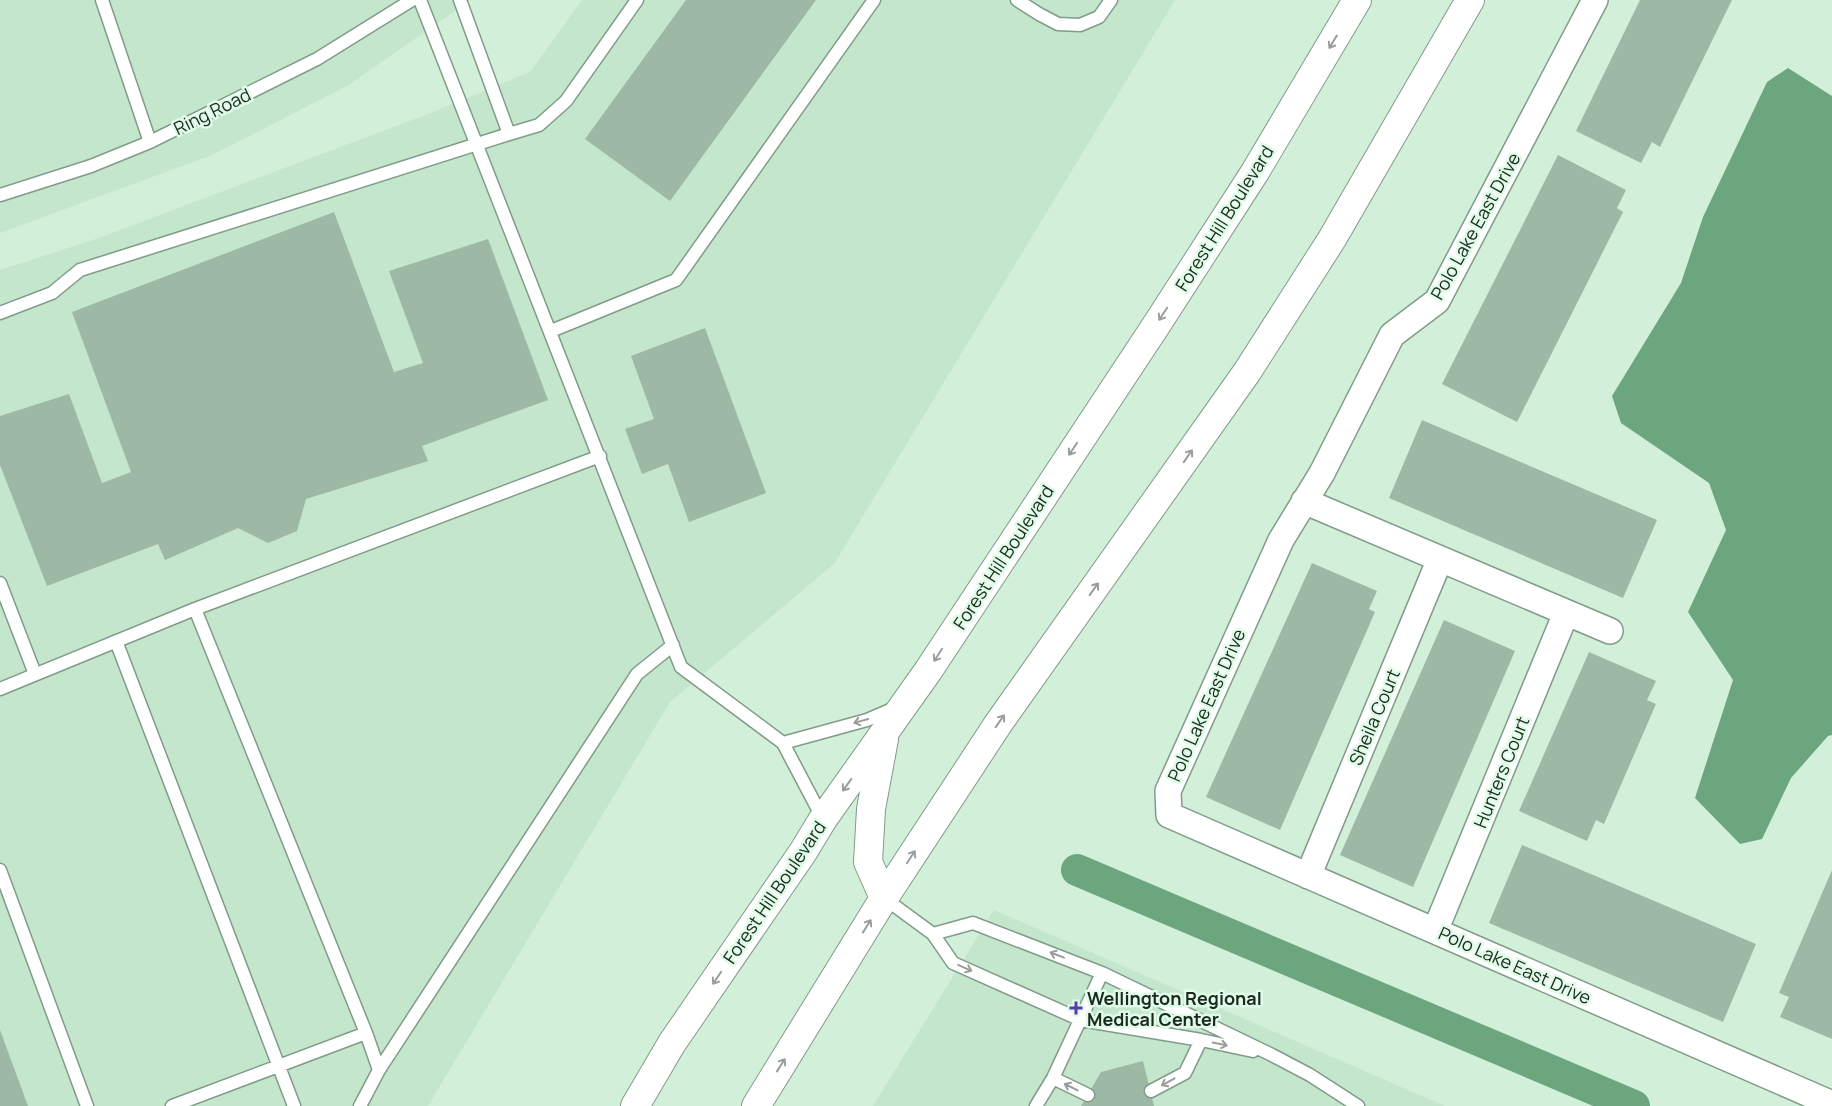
<svg xmlns="http://www.w3.org/2000/svg" width="1832" height="1106" viewBox="0 0 1832 1106" font-family="Manrope,sans-serif">
<style>
.built{fill:#c3e6cc}
.water{fill:#6ca67f}
.lines{fill:none;stroke-linecap:round;stroke-linejoin:round}
.canal{stroke:#6ca67f;stroke-width:32}
.building{fill:#9db9a5}
.lane-casing{stroke:#809c88;stroke-width:15}
.street-casing{stroke:#809c88;stroke-width:28}
.secondary-casing{stroke:#809c88;stroke-width:30}
.lane{stroke:#fff;stroke-width:12}
.street{stroke:#fff;stroke-width:25}
.secondary{stroke:#fff;stroke-width:28}
.oneway{stroke:#999e9b}
.poi-dot{fill:#593ab2;stroke:#dffce7;stroke-width:2}
.labels{text-anchor:middle;dominant-baseline:central;stroke-width:5;stroke-linejoin:round;paint-order:stroke}
.street-label{font-size:18px;fill:#1d2820;stroke:#dffce7}
.poi-label{font-size:18px;font-weight:bold;fill:#1d2820;stroke:#dffce7;text-anchor:start}
</style>
<rect width="100%" height="100%" fill="#d2efda"/>
<path class="built" d="M0 0H471L347 86 212 155 0 233Z
M582 0H1175L834 564 670 702 428 1106H0V270L99 238 428 114 530 72Z
M994 910 1445 1106H873Z"/>
<path class="water" d="M1788 68 1832 96V735L1828 736 1791 778 1762 839 1740 844 1695 798 1733 680 1688 612 1726 530 1709 483 1621 423 1612 396 1681 283 1703 217 1767 82Z"/>
<g class="lines">
<path class="canal" d="M1077 870 1634 1106"/>
</g>
<path class="building" d="M686 0H816L670 201 585 139Z
M1640 0H1732L1660 147 1652 142 1641 163 1576 131Z
M1558 155 1626 190 1617 208 1623 212 1517 422 1442 384Z
M334 212 394 372 423 363 389 271 488 239 548 400 422 446 428 461 306 499 297 531 268 543 238 528 165 560 158 544 47 586 0 465V416L69 394 102 483 131 472 72 312Z
M705 328 766 493 689 522 668 464 642 474 625 429 654 419 631 356Z
M1422 420 1657 520 1623 598 1389 498Z
M1312 563 1377 591 1369 609 1375 612 1280 830 1206 797Z
M1444 620 1515 651 1413 887 1340 855Z
M1589 652 1656 681 1647 700 1656 704 1604 824 1596 820 1587 841 1519 811Z
M1522 845 1756 944 1723 1022 1489 923Z
M1832 870V1039L1780 1017 1789 997 1779 993Z
M0 1030 28 1106H0Z
M1143 1061 1154 1106H1081L1101 1072Z"/>
<g class="lines">
<defs>
<path id="lane" d="M102 0 150 142
M420 0 681 667 783 743 823 819
M460 0 509 134 539 125 566 101 637 0
M1017 0 1039 14 1058 24 1080 25 1099 17 1111 0
M0 195 91 166 150 142 317 59 412 0
M0 313 52 293 80 270 509 134
M551 331 676 280 874 0
M0 583 35 674
M195 609 366 1033 379 1070
M116 641 294 1106
M0 689 195 609 600 456
M783 743 867 720 895 708
M0 870 87 1106
M884 898 933 934 953 963 1081 1020 1201 1040 1253 1051
M933 934 973 923 1102 973 1272 1055 1310 1075 1358 1106
M1053 1078 1088 1095
M1151 1091 1185 1073 1201 1040
M172 1106 366 1033
M360 1106 379 1070 637 674 673 645
M1036 1106 1053 1078 1102 973"/>
<path id="street" d="M1595 0 1437 301 1392 335 1322 473 1281 540 1168 791 1169 815 1832 1104
M1304 501 1610 631
M1308 876 1440 559
M1435 931 1566 613"/>
<path id="secondary" d="M884 898 868 862 871 809 884 739
M635 1106 672 1043 803 852 823 819 928 671 1157 324 1255 172 1357 0
M756 1106 884 898 998 724 1247 372 1332 239 1470 0"/>
</defs>
<use href="#lane" class="lane-casing"/>
<use href="#street" class="street-casing"/>
<use href="#secondary" class="secondary-casing"/>
<use href="#lane" class="lane"/>
<use href="#street" class="street"/>
<use href="#secondary" class="secondary"/>
</g>
<defs><path id="oneway-shaft" d="M-6 0H5M1.5-3L5.5 0L1.5 3" fill="none" stroke-width="1.6" stroke-linecap="round" stroke-linejoin="round" transform="scale(1.25)"/></defs>
<g class="oneway">
<use href="#oneway-shaft" transform="translate(1333 42) rotate(121)"/>
<use href="#oneway-shaft" transform="translate(1163 314) rotate(123)"/>
<use href="#oneway-shaft" transform="translate(1073 449) rotate(124)"/>
<use href="#oneway-shaft" transform="translate(1188 456) rotate(-55)"/>
<use href="#oneway-shaft" transform="translate(1094 589) rotate(-54)"/>
<use href="#oneway-shaft" transform="translate(938 655) rotate(123)"/>
<use href="#oneway-shaft" transform="translate(861 721) rotate(165)"/>
<use href="#oneway-shaft" transform="translate(1000 721) rotate(-55)"/>
<use href="#oneway-shaft" transform="translate(847 785) rotate(126)"/>
<use href="#oneway-shaft" transform="translate(911 857) rotate(-57)"/>
<use href="#oneway-shaft" transform="translate(867 926) rotate(-58)"/>
<use href="#oneway-shaft" transform="translate(1057 955) rotate(-159)"/>
<use href="#oneway-shaft" transform="translate(965 968) rotate(24)"/>
<use href="#oneway-shaft" transform="translate(717 978) rotate(124)"/>
<use href="#oneway-shaft" transform="translate(1220 1044) rotate(12)"/>
<use href="#oneway-shaft" transform="translate(781 1065) rotate(-58)"/>
<use href="#oneway-shaft" transform="translate(1168 1082) rotate(151)"/>
<use href="#oneway-shaft" transform="translate(1071 1087) rotate(-154)"/>
</g>
<path class="poi-dot" d="M1073.5 1000.5h5v5h5v5h-5v5h-5v-5h-5v-5h5z"/>
<g class="labels">
<g class="street-label">
<text transform="translate(212 111) rotate(-26)">Ring Road</text>
<text transform="translate(1224 218) rotate(-58)">Forest Hill Boulevard</text>
<text transform="translate(1475 226) rotate(-61)">Polo Lake East Drive</text>
<text transform="translate(1003 557) rotate(-57)">Forest Hill Boulevard</text>
<text transform="translate(1206 705) rotate(-66)">Polo Lake East Drive</text>
<text transform="translate(1374 717) rotate(-67)">Sheila Court</text>
<text transform="translate(1501 772) rotate(-68)">Hunters Court</text>
<text transform="translate(774 892) rotate(-56)">Forest Hill Boulevard</text>
<text transform="translate(1515 965) rotate(24)">Polo Lake East Drive</text>
</g>
<g class="poi-label">
<text x="1087" y="998">Wellington Regional<tspan x="1087" dy="21">Medical Center</tspan></text>
</g>
</g>
</svg>
